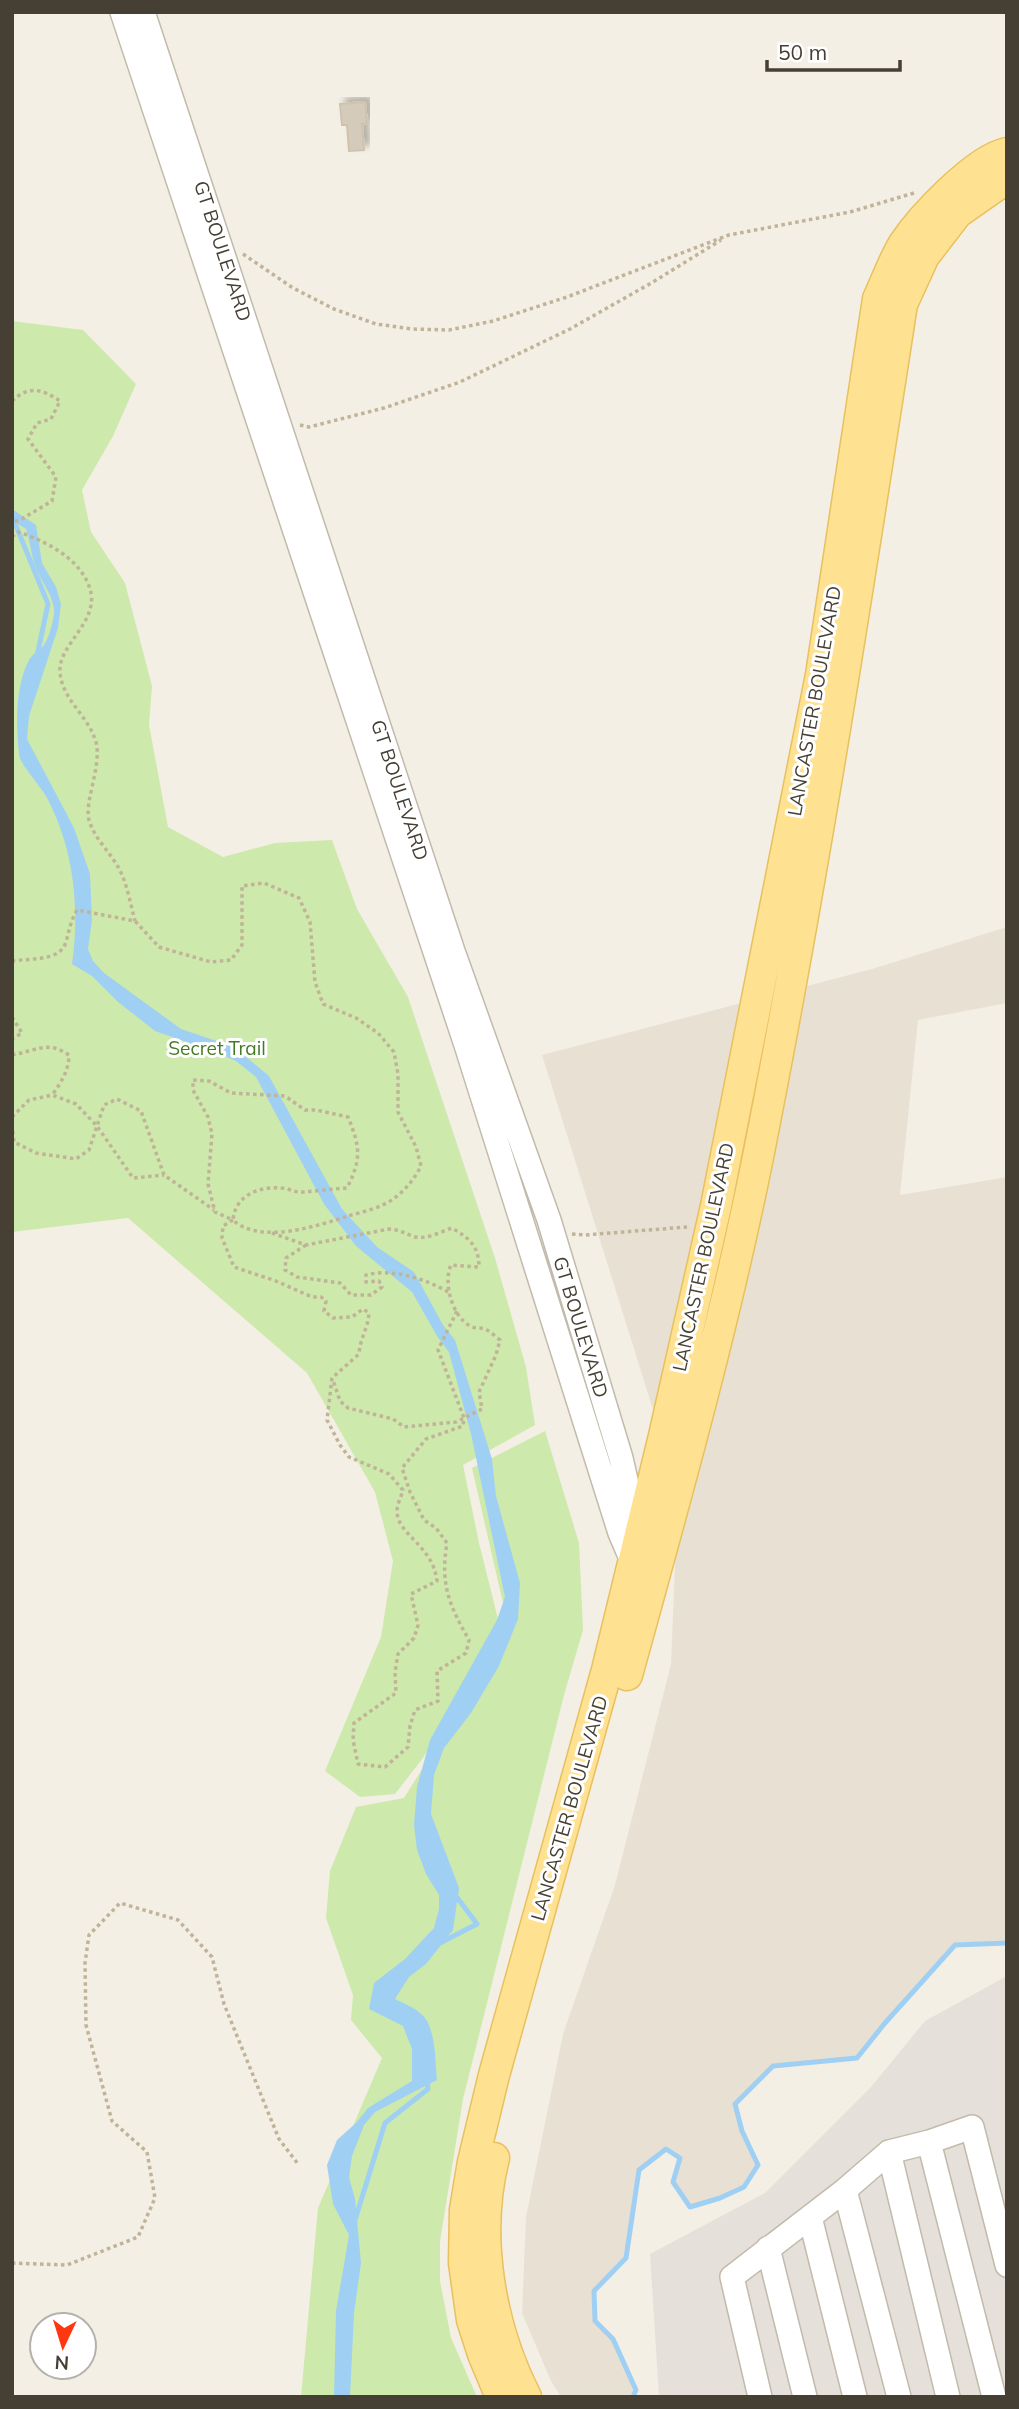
<svg xmlns="http://www.w3.org/2000/svg" width="1019" height="2409" viewBox="0 0 1019 2409" font-family="Mulish,sans-serif">
<style>
.residential{fill:#e8e1d3}
.industrial{fill:#e5e0da}
.green{fill:#cde9ac}
.water{fill:#9fd0f3}
.lines{fill:none;stroke-linecap:round;stroke-linejoin:round}
.stream{stroke:#9fd0f3;stroke-width:5}
.building{fill:#d5cbba;stroke:#d0c3ad;stroke-width:2;filter:url(#shadow)}
.minor-casing{stroke:#c2baaa;stroke-width:26}
.major-casing{stroke:#e8c05e;stroke-width:33}
.path{stroke:#c1b398;stroke-width:3.5;stroke-dasharray:3.5 3.5;stroke-linecap:butt}
.minor{stroke:#fff;stroke-width:23}
.major{stroke:#ffe192;stroke-width:30}
.labels{text-anchor:middle;dominant-baseline:central;stroke-width:6;stroke-linejoin:round;paint-order:stroke}
.street-label{font-size:19px;fill:#463f34;stroke:#fff}
.park-label{font-size:19px;fill:#457a25;stroke:#fff}
</style>
<defs>
<filter id="shadow"><feDropShadow dx="5.5" dy="-5.5" stdDeviation="3.5" flood-color="#0004"/></filter>
</defs>
<rect width="100%" height="100%" fill="#f3efe5"/>
<path class="residential" d="M1007 927V1003L918 1020 900 1195 1007 1177V1943L955 1945 885 2023 857 2058 772 2066 735 2104 742 2131 758 2165 744 2187 720 2198 690 2207 673 2182 680 2158 666 2149 640 2170 626 2258 594 2292 595 2321 613 2339 636 2390 633 2397H561L551 2381 522 2313 526 2217 563 2034 615 1885 671 1664 676 1540 666 1451 542 1055 872 969Z"/>
<path class="industrial" d="M1007 1976V2397H659L650 2254 765 2193 871 2087 925 2021Z"/>
<path class="green" d="M12 321 83 330 136 384 113 436 82 490 91 532 125 583 152 686 149 725 168 827 223 857 275 843 332 840 357 909 408 997 495 1258 526 1367 535 1425 463 1465 479 1543 499 1623 477 1670 423 1758 395 1794 360 1797 325 1771 381 1637 393 1561 375 1492 307 1373 128 1218 12 1232Z
M545 1431 579 1543 583 1630 564 1695 463 2099 440 2241V2281L451 2338 477 2397H301L318 2208 382 2058 351 2020 353 1995 326 1918 330 1871 356 1807 404 1798 464 1702 506 1616 472 1468Z"/>
<path class="water" d="M12 509 36 525 42 563 56 587 61 604 58 628 29 716 27 739 74 828 90 874 92 920 88 949 93 961 104 973 181 1029 234 1047 269 1076 342 1209 377 1247 414 1272 443 1325 455 1340 492 1459 496 1496 520 1583 518 1619 499 1666 471 1713 444 1748 434 1775 431 1814 459 1888 453 1930 426 1964 409 1977 395 1999C405 2004 421 2010 427 2021 436 2038 435 2062 437 2080L375 2112 364 2125 352 2156 349 2177 355 2199 361 2263 354 2313 350 2397H334L336 2311 349 2235 333 2204 327 2165 337 2140 356 2123 368 2108 412 2081V2049L403 2026 369 2009 374 1983 405 1959 434 1928 439 1909V1895L426 1874 417 1850 414 1825 417 1787 430 1740 497 1620 505 1597 471 1434 449 1352 437 1336 412 1292 356 1246 324 1204 256 1077 236 1061 218 1053 155 1031 118 1002 92 976 72 964C80 908 74 849 47 798 41 786 20 765 19 754 16 724 15 687 29 660 33 653 40 650 44 645 49 638 55 617 54 609 52 593 40 580 35 565 31 554 30 541 26 529L12 520Z"/>
<g class="lines">
<path class="stream" d="M12 516 48 604 37 656
M440 1943 477 1924 453 1892
M355 2220 385 2123 428 2089 427 2080
M633 2397 636 2390 613 2339 595 2321 594 2291 626 2258 639 2170 666 2149 680 2158 673 2182 690 2207 720 2198 744 2187 758 2165 742 2131 735 2104 773 2066 857 2058 885 2023 955 1945 1007 1943"/>
</g>
<path class="building" d="M365 102 367 123 362 124 364 150 349 151 347 125H342L340 104Z"/>
<g class="lines">
<defs>
<path id="minor" d="M122 12 466 1045 620 1533 635 1568
M143 12 453 951 549 1220 621 1458 638 1533
M929 2142 994 2397
M889 2152 948 2397
M845 2190 899 2397
M810 2217 855 2397
M768 2248 805 2397
M760 2397 732 2277 845 2190 889 2152 929 2142 972 2127 1007 2265"/>
<path id="major" d="M627 1675C674 1504 723 1331 758 1157 814 874 858 589 902 304L924 256 957 213 1007 178
M494 2158C474 2236 490 2326 526 2397
M501 2397 483 2354 472 2320 464 2263 465 2210 473 2162 494 2075 607 1670 664 1436 716 1206 821 675 878 299C886 282 893 262 903 245 921 218 975 160 1007 153"/>
</defs>
<use href="#minor" class="minor-casing"/>
<use href="#major" class="major-casing"/>
<path class="path" d="M243 254 293 288 334 309 376 324 412 329 449 330 493 321 567 297 729 235 850 212 914 193
M12 401C29 385 42 389 60 401L51 419 37 423 28 439 56 477 52 501 20 520 12 522
M300 425 309 427 384 408 460 382 570 329 653 282 721 240
M12 537 18 532C46 541 81 559 90 589 100 622 58 644 60 672 62 700 88 715 96 742 102 766 84 802 89 820 95 841 114 855 122 875 128 889 131 906 135 921
M12 961C29 958 60 962 66 942 69 931 71 920 77 910L135 921 159 947 211 962 231 960 242 945V886L264 883 299 898 310 922 315 982 323 1004 356 1018 378 1033 394 1052 398 1074V1112L416 1147 421 1166C415 1178 405 1191 393 1199 381 1208 362 1212 348 1216 317 1226 260 1245 233 1220 235 1196 258 1186 281 1188 289 1188 295 1193 303 1192 317 1191 332 1189 347 1188 362 1158 360 1147 348 1117L316 1110H305L285 1096 231 1093 209 1081 193 1080V1090L208 1117 212 1134 208 1184 215 1212 233 1220
M12 1017 22 1033 12 1039
M12 1055C35 1051 48 1040 69 1055 69 1070 61 1083 52 1095
M12 1117 29 1100 52 1095 76 1104 97 1126 133 1178 164 1175
M12 1124 14 1142 36 1153 76 1159 89 1150 104 1105 117 1099 141 1111 164 1175 214 1210
M233 1220 223 1226 222 1238 234 1267 276 1281 312 1297H321L326 1301 324 1311 333 1318 352 1317 363 1309 369 1313C368 1329 360 1338 359 1354L332 1378 327 1420 340 1445 349 1457 389 1474 403 1490C401 1497 397 1505 397 1511 397 1535 433 1545 437 1581L411 1594 418 1625 414 1638 398 1654 395 1672 396 1693 354 1723 353 1740 358 1764 385 1767 408 1747 410 1726 415 1710 438 1701 437 1671 466 1653 469 1640C449 1605 440 1584 447 1543L436 1528 424 1520 410 1492 402 1468 426 1439 463 1426 464 1418 438 1350 457 1311
M272 1233 306 1245 389 1229C398 1230 403 1232 412 1236 424 1241 440 1232 452 1228 469 1238 479 1246 479 1267L451 1265C443 1283 452 1316 470 1326 475 1329 482 1327 487 1330 491 1332 496 1337 500 1340L496 1355 479 1392 482 1409 456 1422 404 1427 393 1419 348 1408 340 1401 333 1380
M572 1234 585 1235 687 1227
M306 1245 286 1258 285 1270 297 1277 340 1283 351 1295H371L382 1287 379 1281 366 1282V1275C392 1268 426 1279 448 1292
M12 2263 67 2265 138 2237 155 2198 147 2152 112 2121 86 2025 85 1963 89 1935 120 1903 178 1920 212 1957 224 2004 279 2139 298 2164"/>
<use href="#minor" class="minor"/>
<use href="#major" class="major"/>
</g>
<g class="labels">
<g class="street-label">
<text transform="translate(223 251) rotate(72)">GT BOULEVARD</text>
<text transform="translate(814 701) rotate(-80)">LANCASTER BOULEVARD</text>
<text transform="translate(400 790) rotate(72)">GT BOULEVARD</text>
<text transform="translate(703 1257) rotate(-78)">LANCASTER BOULEVARD</text>
<text transform="translate(581 1327) rotate(73)">GT BOULEVARD</text>
<text transform="translate(569 1808) rotate(-74)">LANCASTER BOULEVARD</text>
</g>
<g class="park-label">
<text x="217" y="1048">Secret Trail</text>
</g>
</g>
<rect width="1019" height="2409" fill="none" stroke="#463f34" stroke-width="28"/>
<g transform="translate(63 2346) rotate(184)"><circle r="33" fill="#ffffff" stroke="#b5b2ae" stroke-width="2"/>
<path d="M0-5L12 26L0 18L-12 26Z" fill="#ff3710"/>
<text y="-10" font-size="19" font-weight="bold" text-anchor="middle" fill="#463f34">N</text>
</g>
<path d="M767 60v10h133v-10" fill="none" stroke="#463f34" stroke-width="3.5"/>
<text x="778" y="60" font-size="21" fill="#463f34" stroke="#ffffff" stroke-width="5" paint-order="stroke">50 m</text>
</svg>
